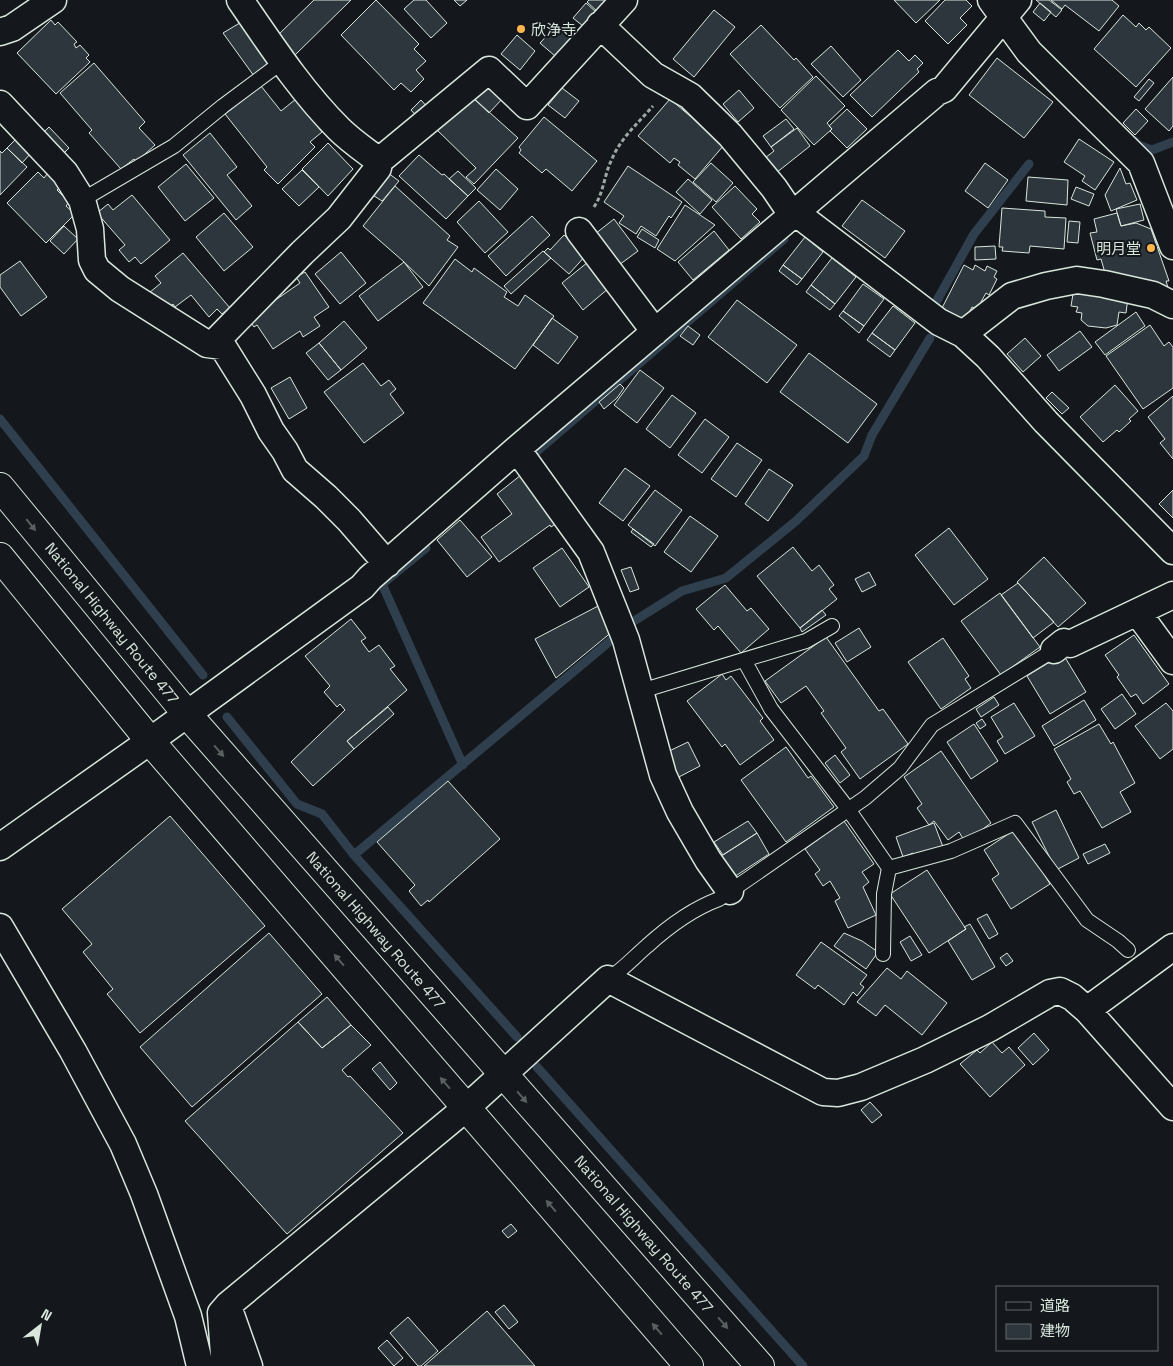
<svg xmlns="http://www.w3.org/2000/svg" width="1173" height="1366" viewBox="0 0 1173 1366" font-family="'Space Grotesk','Noto Sans JP',sans-serif">
<style>
.lines{fill:none;stroke-linecap:round;stroke-linejoin:round}
.stream{stroke:#2f3f4d;stroke-width:9}
.building{fill:#2c363c;stroke:#d8e6dc}
.service-casing{stroke:#d8e6dc;stroke-width:16}
.minor-casing{stroke:#d8e6dc;stroke-width:29}
.trunk-casing{stroke:#d8e6dc;stroke-width:30}
.path{stroke:#9da8a2;stroke-width:3;stroke-dasharray:4 2.5;stroke-linecap:butt}
.service{stroke:#14181c;stroke-width:14}
.minor{stroke:#14181c;stroke-width:26}
.trunk{stroke:#14181c;stroke-width:28}
.oneway{fill:#59605f}
.poi-dot{fill:#ffb74d;stroke:#14181c;stroke-width:2}
.labels{text-anchor:middle;dominant-baseline:central;stroke-width:4;stroke-linejoin:round;paint-order:stroke}
.poi-label{font-size:15px;fill:#d8e6dc;stroke:#14181c;text-anchor:start}
.street-label{font-size:15px;fill:#d8e6dc;stroke:#14181c}
</style>
<rect width="100%" height="100%" fill="#14181c"/>
<g class="lines">
<path class="stream" d="M1135 141 1138 145 1152 150 1173 142
M935 304 974 234 1029 164
M0 419 203 675
M536 452 784 239
M426 548 382 584 463 765
M227 717 297 804 322 814 354 855 517 1037
M354 855 634 621 682 591 726 578 796 521 864 456 872 435 930 338
M537 1067 803 1366"/>
</g>
<path class="building" d="M314 0H351L294 56 277 36Z
M376 0 419 44 414 49 426 61 416 70 424 79 411 92 401 83 394 90 341 35Z
M414 0H426L447 23 431 38 404 9Z
M454 0H467L460 6Z
M589 0H609L598 12 587 2Z
M894 0H940L916 23Z
M945 0H966L972 6 960 18 967 25 948 44 925 21Z
M1036 0H1049L1062 10 1056 17Z
M1051 0H1112L1119 6 1099 31 1065 5 1062 9Z
M586 3 596 12 583 26 573 18Z
M1040 3 1051 12 1044 21 1033 12Z
M714 10 735 27 694 77 673 59Z
M1123 15 1136 27 1139 23 1146 30 1149 27 1171 48 1136 87 1094 49Z
M51 20 55 25 58 22 77 42 74 44 76 48 80 45 89 55 86 58 90 62 56 94 17 53Z
M243 21 273 61 254 76 223 33Z
M557 25 572 39 555 56 540 43Z
M761 25 794 60 796 58 813 77 780 108 730 54Z
M517 35 535 51 520 70 501 54Z
M831 46 861 80 843 97 811 64Z
M898 50 909 61 915 55 923 63 917 69 919 72 872 117 850 95Z
M997 58 1053 102 1024 138 969 95Z
M94 63 145 122 139 128 155 145 136 162 134 159 121 169 89 133 92 130 60 93Z
M816 76 845 106 827 123 832 129 814 145 781 110Z
M1173 77V126L1169 131 1145 109Z
M1149 79 1154 83 1139 101 1134 97Z
M487 83 503 98 489 113 473 98Z
M261 86 281 111 296 99 322 132 310 142 315 147 278 184 264 170 267 167 225 114Z
M562 88 579 101 565 118 548 105Z
M739 90 754 108 738 122 723 104Z
M469 94 518 138 474 184 466 177 476 168 436 129Z
M670 99 724 145 695 179 678 165 680 162 674 158 670 163 638 136Z
M421 100 429 109 419 119 411 110Z
M847 109 867 129 847 148 830 131 832 129 829 126Z
M1136 109 1148 121 1135 135 1123 123Z
M544 117 597 161 572 191 546 169 542 173 519 153 521 150 519 147Z
M786 119 794 129 771 147 763 136Z
M49 127 69 148 61 156 40 136Z
M797 128 810 146 776 173 765 158 774 151 771 147Z
M210 133 237 167 227 175 252 206 236 220 183 155Z
M16 139 31 153 22 163 7 148Z
M1079 139 1114 162 1095 190 1082 181 1085 176 1064 162Z
M328 143 353 169 328 196 302 169Z
M7 148 27 167 0 195V151L2 153Z
M419 155 442 175 444 174 468 196 446 219 399 176Z
M711 163 733 183 716 202 693 182Z
M985 163 1008 180 988 208 965 191Z
M186 164 214 198 185 221 158 187Z
M628 166 682 202 671 218 669 216 656 236 641 226 636 234 619 223 624 216 604 202Z
M1120 168 1126 184 1130 183 1137 200 1111 211 1105 195Z
M496 169 518 189 500 210 477 190Z
M302 170 319 187 299 206 282 189Z
M384 170 399 181 382 201 368 192Z
M458 171 476 188 468 196 449 179Z
M38 172 44 178 47 174 60 187 57 190 69 202 66 206 75 214 46 243 7 203Z
M1028 177 1068 180 1067 205 1026 201Z
M688 179 712 200 700 214 676 192Z
M395 186 450 236 447 240 458 247 429 286 403 261 363 226Z
M735 186 757 209 752 214 760 222 741 239 712 207Z
M1076 187 1094 194 1089 206 1071 199Z
M132 195 170 240 141 264 135 257 129 262 119 250 125 245 97 213 108 204 113 210Z
M862 200 905 231 885 258 842 226Z
M479 201 508 232 485 253 457 222Z
M1140 204 1144 220 1121 226 1116 209Z
M685 205 715 225 675 261 657 249Z
M1002 208 1045 211V217L1066 218 1064 249 1030 246 1029 253 1002 251 1003 247H999Z
M224 213 253 247 224 271 196 237Z
M1117 213 1121 226 1136 223 1151 229 1169 281H1166L1169 291 1105 273 1101 259 1097 260 1090 233 1097 232 1094 219Z
M532 216 550 235 506 276 488 256Z
M614 219 638 251 619 265 595 234Z
M1069 221 1080 222 1078 243 1067 242Z
M64 226 78 239 64 254 50 241Z
M642 229 659 240 655 248 637 237Z
M714 231 729 250 693 280 678 262Z
M564 235 587 254 569 274 544 252 548 248 550 250Z
M805 237 823 252 802 279 783 265Z
M995 246 996 259 975 260V247Z
M543 251 551 258 511 294 504 286Z
M341 252 366 283 340 304 315 274Z
M183 253 230 308 222 314 217 309 209 317 191 295 175 307 173 304 165 311 149 293 161 283 155 276Z
M832 258 856 277 835 304 811 285Z
M455 259 472 272 474 268 507 292 504 297 518 306 525 295 554 316 515 369 423 303Z
M20 261 47 297 21 316 0 287V275Z
M404 262 423 287 378 321 359 296Z
M588 262 609 288 583 310 562 283Z
M783 265 802 279 797 285 779 271Z
M964 265 973 270 975 265 985 271 987 266 997 271 994 277 997 279 989 295 986 293 977 309 972 307 965 321 942 308Z
M305 272 329 307 314 317 320 326 303 337 300 331 273 349 257 325 254 327 248 319 300 283 296 277Z
M863 284 884 299 864 326 843 311Z
M811 285 835 304 830 310 806 292Z
M1074 288 1128 297 1126 313 1119 312 1117 325 1106 328 1088 326 1081 320 1082 313 1076 312 1078 307 1071 306Z
M737 300 797 345 767 383 708 337Z
M893 306 915 323 895 350 872 333Z
M843 311 864 326 859 333 839 316Z
M1136 312 1145 326 1105 355 1095 342Z
M552 318 578 337 558 364 533 345Z
M344 321 367 348 341 370 319 343Z
M1150 325 1164 346 1169 342 1173 347V388L1143 409 1106 356Z
M688 326 700 335 693 345 680 336Z
M1080 331 1092 347 1059 371 1047 355Z
M872 333 895 350 890 357 867 340Z
M1025 338 1041 356 1023 372 1007 354Z
M319 343 341 370 328 380 306 353Z
M809 353 877 404 848 443 780 392Z
M363 363 381 386 389 380 396 389 390 394 404 413 364 443 324 392Z
M640 370 664 388 637 423 614 405Z
M290 377 307 408 289 419 271 388Z
M620 384 624 388 617 398 604 409 599 402Z
M1115 385 1138 411 1129 419 1131 421 1119 432 1117 430 1103 442 1080 417Z
M1052 392 1069 408 1062 414 1046 398Z
M672 395 696 413 670 448 646 429Z
M1173 396V459L1160 443 1165 439 1148 417Z
M705 419 729 437 702 473 678 455Z
M737 443 762 460 736 497 711 479Z
M625 468 650 486 623 521 599 503Z
M769 469 793 485 768 521 745 504Z
M521 475 557 523 551 527 550 525 499 562 481 537 512 514 497 494Z
M655 490 682 510 655 546 628 525Z
M1173 490V518L1159 504Z
M690 516 718 536 691 572 664 552Z
M460 520 492 557 467 577 437 540Z
M949 528 988 579 954 605 915 555Z
M633 529 654 544 651 547 631 532Z
M793 547 812 571 819 565 834 585 829 589 837 599 800 628 757 576Z
M562 548 589 587 560 607 533 568Z
M1044 557 1086 603 1058 627 1017 582Z
M631 567 639 589 630 592 621 570Z
M869 572 876 585 862 592 855 579Z
M1018 583 1054 622 1033 638 1001 595Z
M725 585 747 611 751 608 769 629 741 653 718 626 714 630 696 609Z
M1000 593 1040 647 1001 675 961 621Z
M600 605 613 631 556 678 535 639Z
M822 610 826 615 802 632 800 628Z
M351 619 366 638 361 641 369 652 379 645 395 666 390 669 407 690 347 741 354 749 313 786 291 762 345 710 340 704 337 707 324 692 330 686 305 656Z
M859 628 871 647 847 662 835 643Z
M1134 635 1169 684 1143 704 1136 694 1131 697 1117 677 1119 675 1105 655Z
M826 637 879 711 883 709 908 744 860 779 841 752 846 748 821 713 824 711 806 686 781 703 765 681Z
M943 638 969 676 965 679 971 688 941 709 908 662Z
M1063 654 1086 692 1050 714 1027 676Z
M722 674 726 680 731 676 763 718 760 721 774 740 740 765 725 744 722 747 687 701Z
M1122 694 1136 714 1115 729 1101 709Z
M994 697 999 705 981 717 976 709Z
M1084 700 1096 720 1054 746 1042 726Z
M1014 703 1035 736 1005 754 997 741 1003 737 991 717Z
M1166 703 1173 711V749L1160 759 1135 726Z
M388 707 394 714 354 749 347 741Z
M982 719 986 725 980 729 976 723Z
M974 724 998 761 971 779 947 742Z
M1099 724 1111 744 1113 742 1135 783 1120 792 1131 812 1102 828 1080 791 1074 794 1067 782 1071 779 1054 749Z
M688 742 700 766 677 778 665 753Z
M786 747 808 778 811 776 834 807 786 842 741 780Z
M941 751 991 823 965 842 959 832 948 840 934 821 929 825 917 808 922 804 904 777Z
M835 755 850 775 840 783 825 763Z
M448 781 500 839 429 902 428 900 421 906 409 891 415 885 377 842Z
M1056 810 1079 858 1056 870 1032 822Z
M170 816 265 926 140 1033 107 994 113 989 83 952 92 944 62 909Z
M748 821 757 833 723 855 714 842Z
M844 821 874 864 862 872 869 882 863 887 876 915 848 928 835 901 840 898 830 881 823 886 815 874 820 870 805 849Z
M934 823 943 847 915 858 913 853 903 857 896 837Z
M1016 829 1050 884 1011 909 992 879 999 874 984 850Z
M757 833 769 854 731 879 718 858Z
M1105 844 1110 853 1088 864 1083 854Z
M927 870 966 929 929 953 890 894Z
M987 914 998 934 989 939 977 919Z
M970 924 995 967 972 980 948 941 966 929 964 927Z
M269 933 322 994 192 1107 140 1047Z
M844 933 862 941 878 952 866 969 834 946Z
M910 936 922 955 911 961 900 942Z
M821 942 867 975 860 984 864 987 857 996 853 992 844 1005 818 985 815 989 796 975Z
M1007 953 1013 961 1006 966 1000 958Z
M887 968 901 979 907 971 947 1003 922 1035 885 1005 876 1016 857 1002Z
M327 997 351 1025 322 1048 298 1022Z
M298 1022 322 1048 351 1025 371 1045 342 1070 348 1077 350 1076 403 1133 287 1234 185 1121Z
M1034 1033 1049 1050 1033 1065 1018 1048Z
M992 1042 1002 1053 1009 1047 1025 1065 990 1097 960 1064 977 1050 980 1053Z
M380 1062 397 1083 390 1090 372 1069Z
M870 1102 882 1115 872 1123 861 1110Z
M511 1224 517 1231 508 1238 502 1231Z
M504 1305 518 1322 509 1329 495 1312Z
M487 1311 535 1366H424Z
M408 1317 438 1351 421 1366H418L390 1333Z
M387 1340 403 1358 394 1366 378 1348Z"/>
<g class="lines">
<defs>
<path id="service" d="M82 200 174 146 223 106 282 62
M744 660 771 709 848 809 889 868 884 894 883 954
M641 691 806 641 832 626
M889 868 951 851 1015 823 1087 920 1118 941 1128 950
M608 979C623 970 634 957 647 946 669 926 692 909 719 899L865 798 900 768 932 725 1054 650"/>
<path id="minor" d="M240 0C271 45 301 91 339 129 351 141 366 151 379 161L378 168 339 218 302 253 218 339 253 395 271 431 285 451 295 470 326 497 349 520 387 564
M991 0 1029 52 1141 163 1173 246
M600 25 653 75 690 96 730 135 774 188 793 216
M0 32 12 28 53 0
M0 104 65 173 82 200 90 229 92 260 97 270 120 289 207 344 222 346
M379 161 489 70 527 106 624 0
M796 213 939 322 963 334 988 357 1046 422 1173 551
M579 231 655 332
M963 334 1012 296 1046 286 1077 280 1104 284 1153 295 1173 305
M517 449 591 552 626 640 663 775 680 812 708 860 730 891
M1138 613 1173 661
M1054 650 1064 642 1070 644 1173 595
M0 847 150 741 362 587 370 578 517 449 937 92 944 89 1018 0
M0 927 73 1051 123 1144 144 1194 188 1316 200 1366
M1087 1010 1173 947
M230 1312 249 1366
M226 1366 224 1355 221 1313 228 1305 466 1108 608 979 823 1092 838 1093 861 1087 925 1060 990 1028 1050 993 1060 991 1072 997 1087 1010 1173 1107"/>
<path id="trunk" d="M0 487 187 714 760 1366
M0 557 150 741 689 1366"/>
</defs>
<use href="#service" class="service-casing"/>
<use href="#minor" class="minor-casing"/>
<use href="#trunk" class="trunk-casing"/>
<path class="path" d="M594 207C604 192 604 175 612 159 620 139 639 122 653 106"/>
<use href="#service" class="service"/>
<use href="#minor" class="minor"/>
<use href="#trunk" class="trunk"/>
</g>
<defs><path id="oneway-solid" d="M-6-.8H1V-3.2L6.5 0L1 3.2V.8H-6Z" transform="scale(1.25)"/></defs>
<g class="oneway">
<use href="#oneway-solid" transform="translate(31 525) rotate(51)"/>
<use href="#oneway-solid" transform="translate(219 751) rotate(49)"/>
<use href="#oneway-solid" transform="translate(339 960) rotate(-131)"/>
<use href="#oneway-solid" transform="translate(445 1083) rotate(-131)"/>
<use href="#oneway-solid" transform="translate(522 1097) rotate(49)"/>
<use href="#oneway-solid" transform="translate(551 1206) rotate(-131)"/>
<use href="#oneway-solid" transform="translate(723 1323) rotate(49)"/>
<use href="#oneway-solid" transform="translate(657 1329) rotate(-131)"/>
</g>
<g class="poi-dot">
<circle cx="521" cy="29" r="5"/>
<circle cx="1151" cy="248" r="5"/>
</g>
<g class="labels">
<g class="poi-label">
<text x="531" y="29">欣浄寺</text>
<text x="1141" y="248" text-anchor="end">明月堂</text>
</g>
<g class="street-label">
<text transform="translate(112 623) rotate(51)">National Highway Route 477</text>
<text transform="translate(376 930) rotate(49)">National Highway Route 477</text>
<text transform="translate(644 1234) rotate(49)">National Highway Route 477</text>
</g>
</g>
<rect x="996" y="1286" width="162" height="65" fill="#14181c" stroke="#626a69"/>
<rect x="1006" y="1302" width="25" height="8" fill="#14181c" stroke="#626a69"/>
<text x="1040" y="1311" font-size="15" fill="#d8e6dc">道路</text>
<rect x="1006" y="1324" width="25" height="15" fill="#2c363c" stroke="#626a69"/>
<text x="1040" y="1336" font-size="15" fill="#d8e6dc">建物</text>
<g transform="translate(40 1326) rotate(31)" stroke="#14181c" stroke-width="4" paint-order="stroke">
<path d="M0-4L9 19L0 12L-9 19Z" fill="#d8e6dc"/>
<text y="-8" font-size="14" font-weight="bold" text-anchor="middle" fill="#d8e6dc">N</text>
</g>
</svg>
